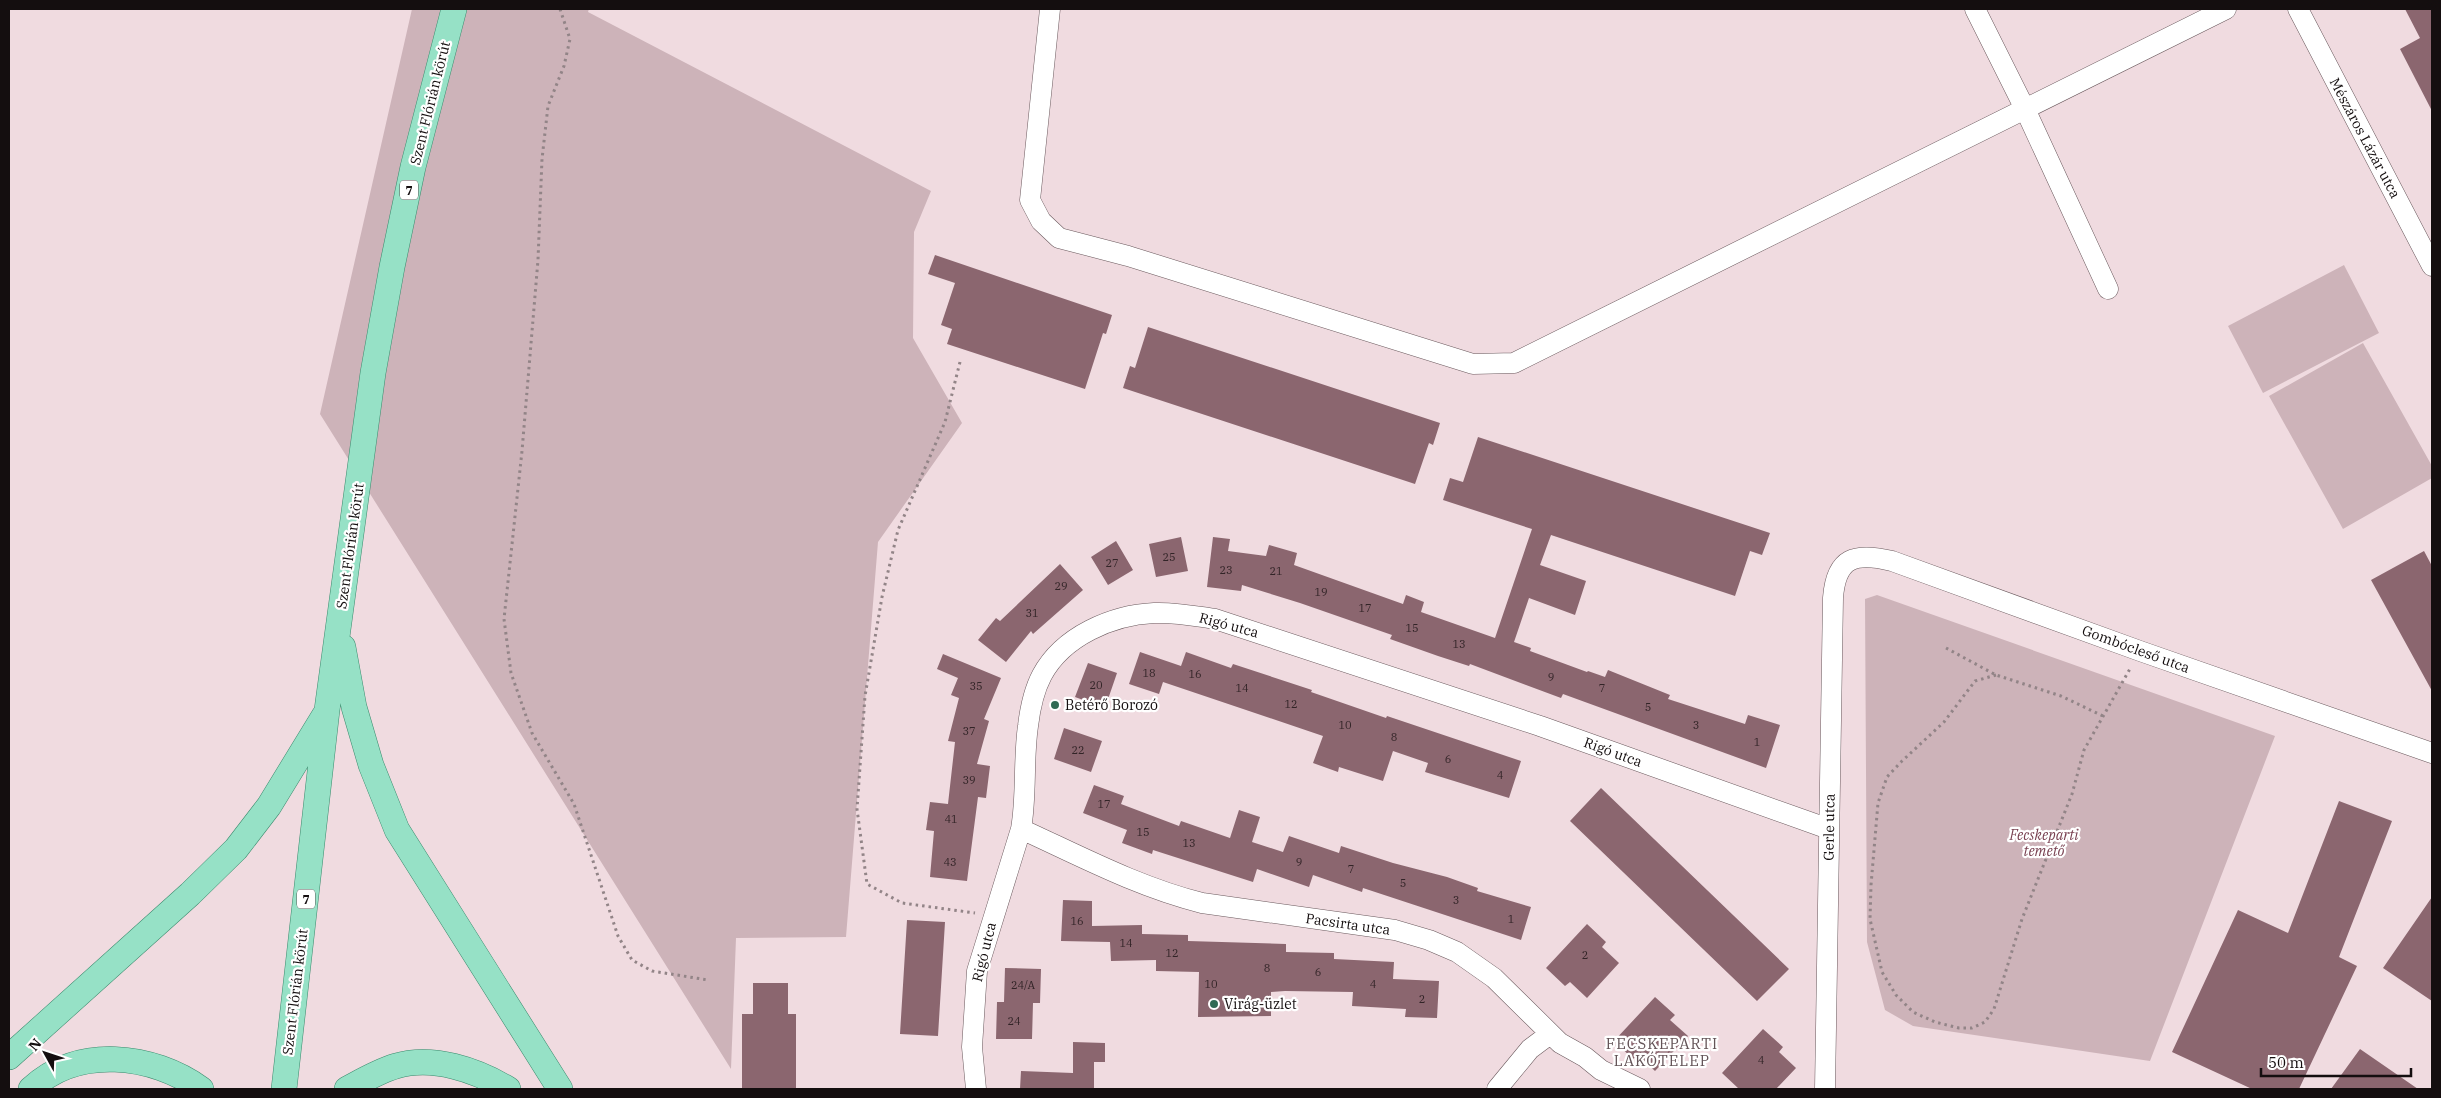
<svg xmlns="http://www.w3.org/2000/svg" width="2441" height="1098" viewBox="0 0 2441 1098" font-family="'IBM Plex Serif',serif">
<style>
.green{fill:#cdb3b9}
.building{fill:#8b666f}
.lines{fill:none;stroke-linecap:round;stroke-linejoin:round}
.minor-casing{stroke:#6a595d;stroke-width:21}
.major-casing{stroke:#3b8a6d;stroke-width:26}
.path{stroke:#928487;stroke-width:3;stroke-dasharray:2.5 4;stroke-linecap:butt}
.minor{stroke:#fff;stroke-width:20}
.major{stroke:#96e1c6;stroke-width:25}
.poi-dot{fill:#306a54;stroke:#fff;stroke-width:2}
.labels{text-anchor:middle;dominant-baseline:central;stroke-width:4.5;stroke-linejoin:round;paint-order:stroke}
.number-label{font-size:11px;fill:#322427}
.shield{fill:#fff;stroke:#5a5657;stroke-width:1}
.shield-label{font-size:12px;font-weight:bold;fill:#140e0f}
.street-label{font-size:14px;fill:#140e0f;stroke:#fff}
.poi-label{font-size:14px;fill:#140e0f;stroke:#fff;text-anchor:start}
.park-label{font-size:14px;font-style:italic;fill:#794151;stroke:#fff}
.neighbourhood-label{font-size:15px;letter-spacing:1px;fill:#635357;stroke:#fff}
</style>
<rect width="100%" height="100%" fill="#f0dbe0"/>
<path class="green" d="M412 9H589L588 12 931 191 914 232 913 338 962 423 878 542 846 937 736 938 731 1069 320 414Z
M2344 265 2379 333 2263 393 2228 326Z
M2363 343 2432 466V478L2343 529 2269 396Z
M1877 595 2275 736 2150 1061 1913 1026 1885 1010 1867 942 1865 599Z"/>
<path class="building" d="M2405 9H2432V111L2400 49 2420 38Z
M935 255 1112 315 1106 334 1103 333 1085 389 947 344 952 329 941 325 955 283 928 274Z
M1148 327 1440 423 1433 445 1429 443 1415 484 1123 388 1130 366 1135 368Z
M1478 437 1770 533 1762 555 1750 551 1735 596 1551 535 1540 565 1586 581 1575 615 1529 598 1514 642 1531 648 1530 651 1587 672 1588 671 1605 677 1608 670 1670 695 1668 699 1745 724 1748 715 1780 725 1766 768 1563 694 1561 698 1470 664 1469 666 1438 656 1390 639 1392 635 1300 603 1242 585 1241 591 1207 587 1213 537 1230 539 1228 551 1266 556 1269 545 1297 553 1294 565 1403 604 1406 595 1424 602 1421 612 1495 638 1532 529 1443 500 1450 478 1463 482Z
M1181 537 1188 571 1156 577 1149 544Z
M1116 541 1133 570 1108 585 1091 557Z
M2424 551 2432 566V691L2371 580Z
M1060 564 1083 590 1033 634 1031 631 1006 662 978 640 996 618 1000 621Z
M1140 652 1181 666 1186 652 1231 668 1233 664 1312 690 1311 692 1386 718 1387 716 1521 761 1509 798 1425 772 1428 763 1393 751 1383 781 1339 767 1338 772 1313 763 1323 736 1163 682 1159 694 1129 684Z
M943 654 1001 678 984 719 989 721 977 764 990 766 986 798 978 797 967 881 930 877 934 831 926 830 930 802 948 804 955 742 948 741 959 698 951 695 958 678 937 669Z
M1088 663 1117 673 1105 708 1075 697Z
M1064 728 1102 741 1091 772 1054 759Z
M1094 785 1124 796 1121 804 1179 826 1181 821 1230 838 1239 810 1260 817 1252 842 1283 852 1289 836 1339 853 1341 846 1393 863 1447 877 1478 888 1477 891 1531 907 1521 940 1363 888 1362 892 1313 875 1309 887 1257 869 1253 882 1153 850 1152 854 1122 843 1127 830 1083 813Z
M1601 788 1789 969 1757 1001 1570 821Z
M2339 801 2392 821 2339 957 2357 966 2299 1089H2252L2172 1052 2238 910 2288 933Z
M2432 897V1001L2383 968Z
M1063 900 1092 901V926L1142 925V934L1188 935V941L1286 944V952L1334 953V959L1394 962 1393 979 1439 981 1437 1018 1405 1017 1406 1009 1352 1006 1353 992 1285 991 1271 992V1016L1198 1017 1199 972 1156 971V960L1111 961 1110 942 1061 941Z
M907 920 945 922 938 1036 900 1034Z
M1587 924 1606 942 1602 947 1619 963 1587 998 1570 982 1565 986 1546 968Z
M1005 968 1041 969 1040 1003H1033L1032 1039H996L997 1002H1004Z
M753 983H788V1014H796V1089H742V1014H753Z
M1655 997 1675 1015 1670 1020 1688 1036 1655 1071 1638 1055 1633 1059 1614 1041Z
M1763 1029 1783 1047 1779 1052 1796 1068 1776 1089H1739L1722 1073Z
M1073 1042 1105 1043V1062H1094V1089H1020L1021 1071 1073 1073Z
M2360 1049 2418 1089H2331Z"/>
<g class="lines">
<defs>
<path id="minor" d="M1050 9 1030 200 1041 221 1059 238 1128 256 1473 364 1514 363 2226 9
M1975 9 2025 109 2108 289
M2298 9 2432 266
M1021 829C1080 856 1138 887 1202 903L1395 930 1429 940 1457 952 1494 978 1560 1043 1585 1057 1601 1070 1640 1089
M976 1089 972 1047 977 971 1021 829C1027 795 1023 760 1028 726 1030 709 1034 690 1042 675 1063 636 1112 615 1154 613 1175 612 1195 616 1215 619L1540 726 1829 829
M1497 1089 1530 1049 1550 1034
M1825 1089 1833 598C1836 557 1855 552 1892 561L2140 651 2432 753"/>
<path id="major" d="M343 647 354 707 371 765 397 830 560 1089
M9 1057 190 894 236 849 269 806 324 716
M31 1089C77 1045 153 1054 201 1089
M284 1089 327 710 373 373 392 267 413 167 454 9
M347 1089C362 1081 379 1071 396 1066 433 1055 476 1070 508 1089"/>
</defs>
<use href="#minor" class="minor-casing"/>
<use href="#major" class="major-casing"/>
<path class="path" d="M560 9 570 39 564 66 548 106 542 159 538 260 522 451 504 619 511 673 532 733 574 804 618 936 632 960 652 971 708 980
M960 362 945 422 898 530 882 597 865 696 857 809 867 884 902 903 975 913
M1946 648 1996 675 2061 696 2103 716
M1996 675 1975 681 1944 722 1901 762 1887 777 1878 803 1871 885 1870 919 1882 972 1896 995 1913 1012 1935 1022 1959 1028H1972L1985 1022 1994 1009 2022 919 2072 794 2084 750 2131 667"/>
<use href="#minor" class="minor"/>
<use href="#major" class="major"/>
</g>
<g class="poi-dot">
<circle cx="1055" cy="705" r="5"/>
<circle cx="1214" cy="1004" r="5"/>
</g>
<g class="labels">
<g class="number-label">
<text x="1169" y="557">25</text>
<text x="1112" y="563">27</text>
<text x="1226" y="570">23</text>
<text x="1276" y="571">21</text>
<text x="1061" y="586">29</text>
<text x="1321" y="592">19</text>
<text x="1365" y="608">17</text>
<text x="1032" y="613">31</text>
<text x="1412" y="628">15</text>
<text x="1459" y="644">13</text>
<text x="1149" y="673">18</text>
<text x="1195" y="674">16</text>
<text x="1551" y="677">9</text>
<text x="1096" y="685">20</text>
<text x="976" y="686">35</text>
<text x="1242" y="688">14</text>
<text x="1602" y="688">7</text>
<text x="1291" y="704">12</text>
<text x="1648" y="707">5</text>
<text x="1345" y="725">10</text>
<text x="1696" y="725">3</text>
<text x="969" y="731">37</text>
<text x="1394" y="737">8</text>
<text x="1757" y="742">1</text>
<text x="1078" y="750">22</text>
<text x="1448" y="759">6</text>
<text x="1500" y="775">4</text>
<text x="969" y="780">39</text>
<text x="1104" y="804">17</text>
<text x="951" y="819">41</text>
<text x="1143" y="832">15</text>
<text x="1189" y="843">13</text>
<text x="950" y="862">43</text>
<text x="1299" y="862">9</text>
<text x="1351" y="869">7</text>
<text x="1403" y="883">5</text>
<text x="1456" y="900">3</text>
<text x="1511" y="919">1</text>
<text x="1077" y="921">16</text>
<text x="1126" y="943">14</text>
<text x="1172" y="953">12</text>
<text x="1585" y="955">2</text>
<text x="1267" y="968">8</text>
<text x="1318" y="972">6</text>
<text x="1211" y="984">10</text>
<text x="1373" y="984">4</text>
<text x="1023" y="985">24/A</text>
<text x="1422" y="999">2</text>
<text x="1014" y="1021">24</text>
<text x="1761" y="1060">4</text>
</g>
<g class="shield">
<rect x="400" y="180.5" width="18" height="19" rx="4"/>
<rect x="297" y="889.5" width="18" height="19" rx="4"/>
</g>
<g class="shield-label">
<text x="409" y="190">7</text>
<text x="306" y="899">7</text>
</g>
<g class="street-label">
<text transform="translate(430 103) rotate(-76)">Szent Flórián körút</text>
<text transform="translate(2365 138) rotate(62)">Mészáros Lázár utca</text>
<text transform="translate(350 546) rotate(-82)">Szent Flórián körút</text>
<text transform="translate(1229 625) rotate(15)">Rigó utca</text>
<text transform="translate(2136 649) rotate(20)">Gombócleső utca</text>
<text transform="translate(1613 752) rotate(20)">Rigó utca</text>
<text transform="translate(1829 827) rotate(-89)">Gerle utca</text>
<text transform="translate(1348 924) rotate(8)">Pacsirta utca</text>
<text transform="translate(984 952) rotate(-76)">Rigó utca</text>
<text transform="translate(295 992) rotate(-83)">Szent Flórián körút</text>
</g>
<g class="poi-label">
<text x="1065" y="705">Betérő Borozó</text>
<text x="1224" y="1004">Virág-üzlet</text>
</g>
<g class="park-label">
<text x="2044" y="835">Fecskeparti<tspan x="2044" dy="16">temető</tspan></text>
</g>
<g class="neighbourhood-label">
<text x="1662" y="1043">FECSKEPARTI<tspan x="1662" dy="17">LAKÓTELEP</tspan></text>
</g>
</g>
<rect width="2441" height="1098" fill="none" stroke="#140e0f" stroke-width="20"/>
<g transform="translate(45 1053) rotate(310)" stroke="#ffffff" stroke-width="4" paint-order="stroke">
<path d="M0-4L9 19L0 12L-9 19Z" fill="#140e0f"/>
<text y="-8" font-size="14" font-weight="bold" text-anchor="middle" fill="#140e0f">N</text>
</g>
<path d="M2261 1068v8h150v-8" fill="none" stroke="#140e0f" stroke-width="2.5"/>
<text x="2268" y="1068" font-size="15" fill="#140e0f" stroke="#ffffff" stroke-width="4" paint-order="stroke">50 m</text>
</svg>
